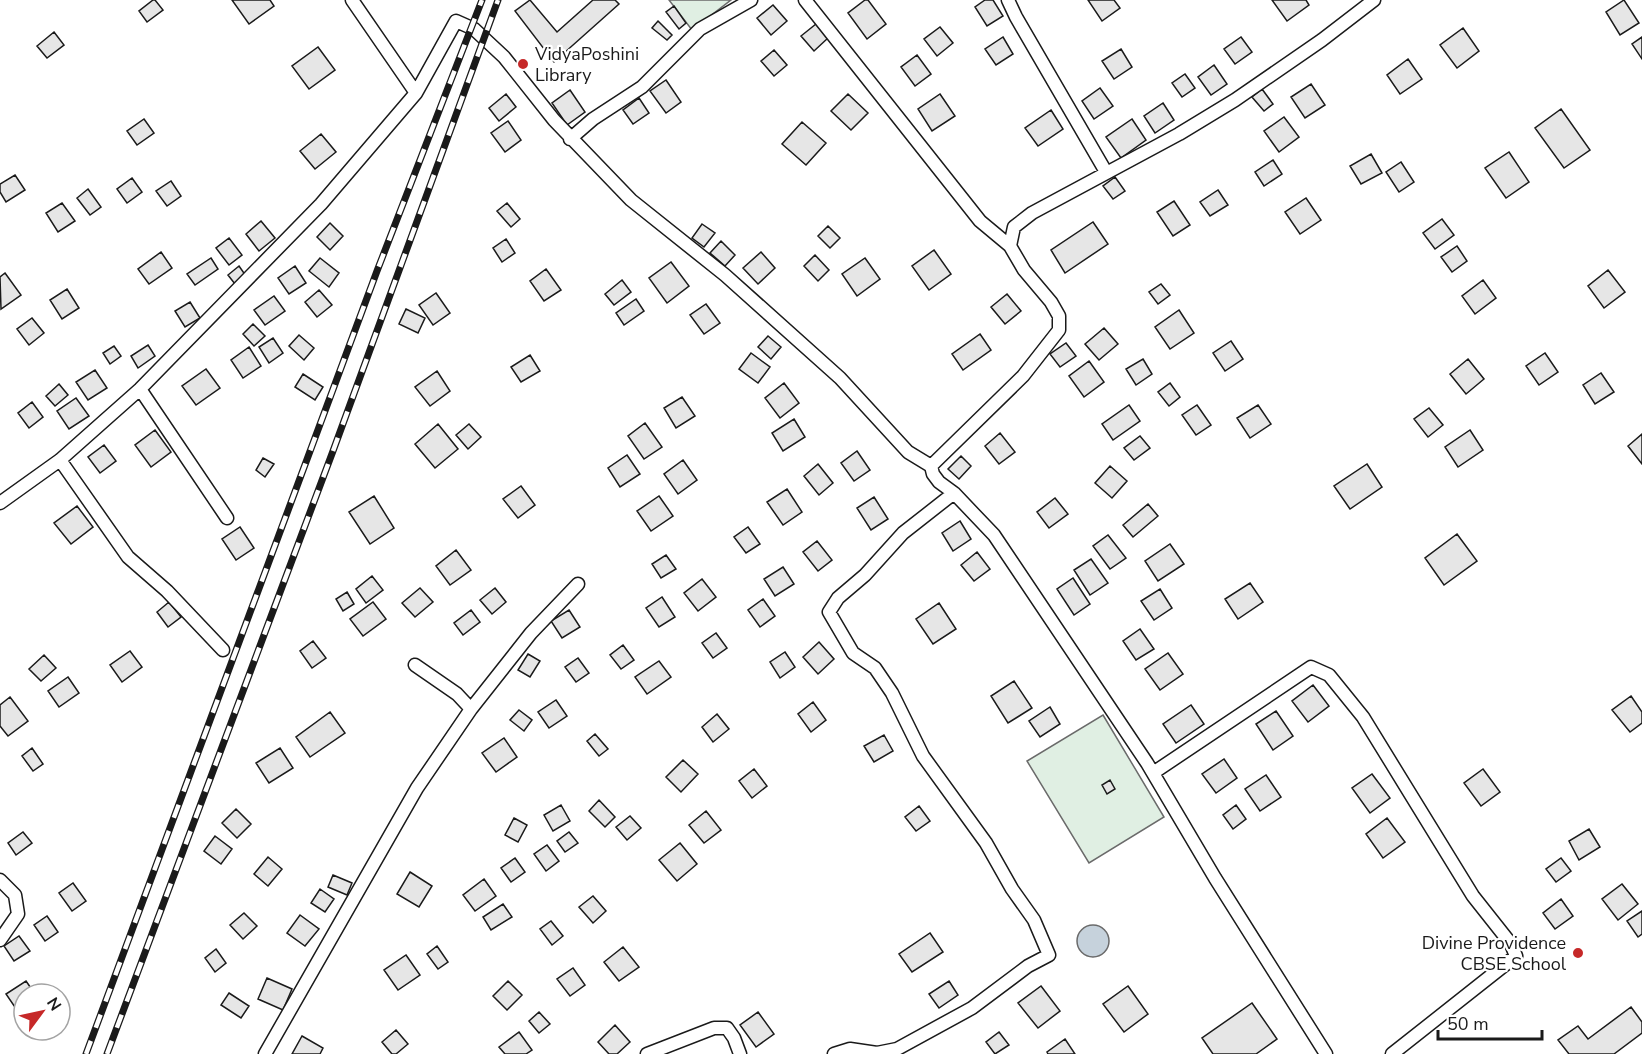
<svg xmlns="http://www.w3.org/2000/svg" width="1642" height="1054" viewBox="0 0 1642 1054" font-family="'Nunito Sans',sans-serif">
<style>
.green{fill:#e0efe3;stroke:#6a6a6a;stroke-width:1.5}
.water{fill:#c6d2dc;stroke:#6a6a6a;stroke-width:1.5}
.building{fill:#e6e6e6;stroke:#1a1a1a;stroke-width:1.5}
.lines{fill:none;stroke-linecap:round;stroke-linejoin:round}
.street-casing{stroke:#1a1a1a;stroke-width:15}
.street{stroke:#fff;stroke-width:12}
.rail-casing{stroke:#1a1a1a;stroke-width:7}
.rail{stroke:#fff;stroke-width:4.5;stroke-dasharray:14;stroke-linecap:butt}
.poi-dot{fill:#c62828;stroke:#fff;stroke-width:2}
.labels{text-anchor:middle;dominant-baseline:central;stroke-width:4.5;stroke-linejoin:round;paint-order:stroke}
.poi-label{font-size:18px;fill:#1a1a1a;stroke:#fff;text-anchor:start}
</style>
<rect width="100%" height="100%" fill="#fff"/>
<path class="green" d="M669 0H731L692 30Z
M1103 715 1164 817 1089 863 1027 761Z"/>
<path class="water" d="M1077 941a16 16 0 1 1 32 0a16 16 0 1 1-32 0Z"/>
<path class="building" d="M153 0H155L163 10 147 22 139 11Z
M232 0H270L274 6 249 24Z
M530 0 557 32 593 0H615L619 4 554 62 515 11Z
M865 0H868L886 24 867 39 848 13Z
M985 0H993L1003 16 987 26 975 7Z
M1088 0H1114L1120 8 1102 21Z
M1272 0H1306L1309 5 1287 21Z
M1624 0 1639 23 1620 35 1606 12Z
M773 5 787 21 771 35 757 18Z
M674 6 686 23 679 29 666 12Z
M658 21 672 35 667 40 652 28Z
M816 24 828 38 814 51 801 36Z
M940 27 953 43 937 56 924 39Z
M1463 28 1479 51 1457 68 1440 45Z
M54 32 64 45 47 58 37 46Z
M1003 37 1013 54 996 65 985 49Z
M1241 37 1252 52 1235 64 1224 49Z
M1642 37V59L1632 44Z
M318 47 335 70 309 89 292 66Z
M1121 49 1132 67 1114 79 1102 61Z
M774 50 787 65 774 76 761 61Z
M917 55 931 74 915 86 901 67Z
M1408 59 1422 79 1400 94 1387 75Z
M1214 65 1227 84 1211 95 1198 77Z
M1185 74 1195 88 1182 97 1172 83Z
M666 80 681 102 666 113 650 91Z
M1311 84 1325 105 1305 118 1291 97Z
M1100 88 1113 106 1094 119 1082 101Z
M1262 89 1273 104 1264 111 1252 97Z
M570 90 585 112 567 125 552 103Z
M506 94 516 107 499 121 489 108Z
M848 94 868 113 851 130 831 111Z
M940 94 955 116 932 131 918 109Z
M639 98 649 113 633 124 623 110Z
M1163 103 1174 120 1155 133 1144 116Z
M1561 109 1590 150 1564 168 1535 128Z
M1051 110 1063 129 1038 146 1025 128Z
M1284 117 1299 137 1279 152 1264 131Z
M144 119 154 133 137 145 127 131Z
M1132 119 1146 140 1121 158 1106 137Z
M508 121 521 140 505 152 491 133Z
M802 122 826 143 806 165 782 144Z
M321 134 336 152 315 169 300 151Z
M1509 152 1529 182 1506 198 1485 168Z
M1371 154 1382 173 1361 184 1350 166Z
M1273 160 1282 174 1264 186 1255 172Z
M1401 162 1414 182 1399 192 1386 172Z
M15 175 25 190 6 202 0 192V184Z
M1115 177 1125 191 1113 199 1103 186Z
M132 178 142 192 127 203 117 189Z
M171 181 181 196 167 206 156 191Z
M88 189 101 207 90 215 77 198Z
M1218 190 1228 205 1210 216 1200 202Z
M1306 198 1321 220 1300 234 1285 212Z
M1174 201 1190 225 1173 236 1157 212Z
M62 203 75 221 58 232 46 213Z
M507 203 520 219 511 227 497 211Z
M1442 219 1454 235 1435 249 1423 233Z
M261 221 275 238 259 251 246 234Z
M1093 222 1108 244 1065 273 1051 250Z
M330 223 343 236 330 250 317 237Z
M702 224 715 233 704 247 692 238Z
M828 226 840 238 830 248 818 236Z
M229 238 242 255 229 265 216 248Z
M506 239 515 253 502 262 493 248Z
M721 241 735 255 725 266 710 253Z
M1457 246 1467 261 1452 272 1441 257Z
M934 250 951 274 929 290 912 266Z
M161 252 172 268 149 284 138 269Z
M761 252 775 268 758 284 743 268Z
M815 255 829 270 818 281 804 266Z
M211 258 218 269 195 285 187 274Z
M320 258 339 273 329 287 309 271Z
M865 258 880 279 857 296 842 274Z
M671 262 689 286 667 303 649 278Z
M239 266 246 276 235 284 228 275Z
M295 266 306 283 289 294 278 278Z
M546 269 561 290 544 301 530 281Z
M1608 270 1625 292 1604 308 1588 286Z
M5 273 21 295 1 309 0 277Z
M622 280 631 292 614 305 605 294Z
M1483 280 1496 298 1475 314 1462 296Z
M1161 284 1170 295 1158 304 1149 292Z
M67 289 79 308 62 319 50 300Z
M319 290 332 305 317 317 305 302Z
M436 293 450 313 433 325 419 305Z
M1007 294 1021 311 1005 324 991 307Z
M274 296 285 311 265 325 254 310Z
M636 299 644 311 624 325 616 313Z
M190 302 200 318 185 327 175 311Z
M706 304 720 323 704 334 690 315Z
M406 309 425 318 418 333 399 324Z
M1179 310 1194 333 1170 349 1155 327Z
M32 318 44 333 29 345 17 329Z
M253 324 265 336 254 346 243 334Z
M1104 328 1118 344 1099 360 1085 344Z
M980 334 991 350 963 370 952 354Z
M299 335 314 348 304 360 289 346Z
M768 336 781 347 771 359 758 347Z
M273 338 283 353 269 363 259 347Z
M1231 341 1243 359 1225 371 1213 353Z
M1066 343 1076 356 1060 367 1050 354Z
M148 345 155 356 138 368 131 356Z
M114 346 121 356 110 364 103 353Z
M249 347 261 366 243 378 231 360Z
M751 353 770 367 758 383 739 369Z
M1545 353 1558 372 1539 385 1526 366Z
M530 355 540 371 521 382 511 367Z
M1143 359 1152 374 1136 385 1126 369Z
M1468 359 1484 379 1466 394 1450 374Z
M1089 361 1104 382 1084 397 1069 376Z
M206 369 220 388 196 405 182 386Z
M95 370 107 388 88 400 76 382Z
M437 371 450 391 430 406 415 387Z
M1601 373 1614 392 1595 404 1583 385Z
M303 374 323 387 315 400 295 387Z
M784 383 799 403 780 418 765 398Z
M1170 383 1180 397 1169 406 1158 392Z
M59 384 68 395 55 406 46 396Z
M682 397 695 416 676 428 664 408Z
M76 398 89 416 69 429 57 411Z
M32 402 43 417 29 428 18 413Z
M1129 405 1140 421 1113 440 1102 424Z
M1197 405 1211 425 1196 435 1182 415Z
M1258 405 1271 424 1250 438 1237 418Z
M1429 408 1443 425 1428 437 1414 419Z
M794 419 805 437 783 451 772 433Z
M645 423 662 447 644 459 628 436Z
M438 424 458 449 435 468 415 444Z
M469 424 481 437 468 449 456 435Z
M155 430 171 452 151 467 135 445Z
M1470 430 1483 450 1458 467 1445 447Z
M1000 433 1015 452 999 464 985 446Z
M1642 434V464L1628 446Z
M1140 436 1150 448 1134 460 1124 448Z
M104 445 116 461 100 473 88 457Z
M857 451 870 470 854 481 841 463Z
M627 455 640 474 620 487 608 468Z
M961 456 971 466 959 479 948 469Z
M263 458 274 464 265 477 256 470Z
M683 460 697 480 678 494 664 474Z
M818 464 833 483 819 495 804 476Z
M1367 464 1382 487 1350 509 1334 486Z
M1110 466 1127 481 1112 498 1095 483Z
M521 486 535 505 518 518 503 499Z
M787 489 802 512 783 525 767 502Z
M374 496 394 528 370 544 349 512Z
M659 496 673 516 651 531 637 511Z
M874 497 888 519 871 530 857 508Z
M1055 498 1068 514 1049 528 1037 512Z
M1148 504 1158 516 1133 537 1123 525Z
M77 506 93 527 71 544 54 523Z
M960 521 971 539 953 551 942 533Z
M240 527 254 548 236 560 222 539Z
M748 527 760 544 746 553 734 537Z
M1457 534 1477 561 1444 585 1425 558Z
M1108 535 1126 558 1110 569 1093 546Z
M817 541 832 560 818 571 803 552Z
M1170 544 1184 564 1158 581 1145 561Z
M456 550 471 570 450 585 436 566Z
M977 552 990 569 974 581 961 565Z
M666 555 676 569 661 578 652 564Z
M1091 559 1108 583 1090 595 1074 570Z
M783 567 794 584 775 596 764 579Z
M372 576 383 590 366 603 356 589Z
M1073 578 1090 604 1074 615 1057 589Z
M702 579 716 597 698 611 684 593Z
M1250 583 1263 602 1238 619 1225 599Z
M420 588 433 602 415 617 402 603Z
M495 588 506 602 492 614 480 600Z
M1160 589 1172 608 1154 620 1141 601Z
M347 592 354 604 343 611 336 599Z
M662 597 675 617 659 627 646 608Z
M763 599 775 616 760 627 748 610Z
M169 602 181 617 168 627 157 612Z
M373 602 386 619 363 636 350 619Z
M939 603 956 629 933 644 916 619Z
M471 610 480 622 463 635 454 623Z
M569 610 580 627 562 638 551 621Z
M1140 629 1154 649 1136 660 1123 641Z
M716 633 727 648 713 658 702 643Z
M313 641 326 658 312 668 300 651Z
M819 642 834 659 818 674 803 657Z
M623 645 634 660 621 669 610 655Z
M130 651 142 667 122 682 110 665Z
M785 652 795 667 780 678 770 662Z
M1168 653 1183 674 1160 690 1145 669Z
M528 654 540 661 530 677 518 670Z
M44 655 56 668 41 681 29 669Z
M578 658 589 673 576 682 565 667Z
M659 661 671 677 647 694 635 677Z
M68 677 79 693 59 707 48 691Z
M1014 681 1032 708 1008 723 991 696Z
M1313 685 1329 706 1308 722 1292 701Z
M1631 696 1642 712V723L1630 732 1612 710Z
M10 697 28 721 8 736 0 726V705Z
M556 700 567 716 549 728 538 712Z
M813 702 826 720 811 732 798 714Z
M1191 705 1204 724 1176 743 1163 724Z
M1050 707 1060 724 1040 737 1029 721Z
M519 710 532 720 524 731 510 720Z
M1276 711 1293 736 1273 750 1256 724Z
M330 712 345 733 310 757 296 737Z
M717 714 729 729 713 742 702 727Z
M595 734 608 749 599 756 587 741Z
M884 735 893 751 874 762 864 746Z
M504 738 517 757 496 772 482 753Z
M32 748 43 764 33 771 22 756Z
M280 748 293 768 269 783 256 763Z
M1224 759 1237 778 1216 793 1202 774Z
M683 760 698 774 681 792 666 777Z
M754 769 767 786 752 798 739 781Z
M1483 769 1500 792 1481 806 1464 783Z
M1372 774 1390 798 1370 813 1352 788Z
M1266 775 1281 797 1260 811 1245 789Z
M1110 780 1115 789 1107 794 1102 785Z
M599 800 615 817 605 827 589 811Z
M561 805 570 821 553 831 544 815Z
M1236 805 1246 819 1233 829 1223 815Z
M919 806 930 821 916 831 905 817Z
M236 809 251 824 237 838 222 823Z
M706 811 721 830 704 843 689 825Z
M630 816 641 828 627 840 616 827Z
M514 818 527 825 518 842 505 835Z
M1387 818 1405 842 1383 858 1366 834Z
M1589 829 1600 847 1579 860 1569 841Z
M23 832 32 843 16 855 8 843Z
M569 832 578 843 565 852 557 841Z
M215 836 232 849 221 864 204 851Z
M680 843 697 864 677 881 659 860Z
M547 845 559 861 546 871 534 854Z
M268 857 282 869 268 886 254 874Z
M515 858 525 872 511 882 501 868Z
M1561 858 1571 871 1556 882 1546 869Z
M410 872 432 886 419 907 397 894Z
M333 875 352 883 347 895 328 887Z
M484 879 496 896 475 911 463 895Z
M73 883 86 901 72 911 59 893Z
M1622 884 1638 904 1618 920 1602 899Z
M320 889 334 899 325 912 311 903Z
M593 896 606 911 593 923 579 907Z
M1561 899 1573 916 1555 929 1543 913Z
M503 904 512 917 491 930 483 917Z
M1642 911V934L1638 937 1627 921Z
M244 913 257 926 243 939 230 925Z
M300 915 319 929 305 946 287 933Z
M47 916 58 932 45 941 34 925Z
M551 921 563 936 552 945 540 929Z
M930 933 943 952 912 972 899 954Z
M19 936 30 951 14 961 4 946Z
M437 946 448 962 438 969 427 954Z
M623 947 639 967 619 981 604 962Z
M216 949 226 963 215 972 205 958Z
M406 955 420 975 398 990 384 970Z
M573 968 585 985 570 996 557 979Z
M267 978 292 989 283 1010 258 999Z
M26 981 35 994H24V1014L21 1016 6 994Z
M508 981 522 995 507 1010 493 996Z
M949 981 958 995 939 1008 929 994Z
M1041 986 1060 1011 1038 1028 1018 1003Z
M1128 986 1148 1014 1124 1032 1103 1004Z
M229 993 249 1006 241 1018 221 1005Z
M1252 1003 1277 1039 1256 1054H1213L1202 1038Z
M1631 1007 1642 1022V1033L1614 1054H1569L1558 1040 1578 1026 1588 1039Z
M539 1012 550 1024 539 1033 529 1021Z
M758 1012 774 1034 756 1047 740 1025Z
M615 1025 630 1042 617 1054H609L598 1042Z
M396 1030 408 1044 396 1054H392L382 1042Z
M519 1032 532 1050 526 1054H505L499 1047Z
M999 1032 1009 1045 995 1054 986 1042Z
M302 1036 323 1048 320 1054H292Z
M1065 1039 1075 1054H1048L1047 1052Z"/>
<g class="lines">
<defs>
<path id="street" d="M352 0 416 93 456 21 474 29 504 57 554 120 631 200 725 275 840 378 908 452 931 466
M805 0 980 221 1010 246
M1008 0 1016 17 1106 172
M570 139 593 119 642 87 700 29 751 0
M140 389 227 518
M60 460 128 557 167 591 223 650
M0 503 60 460 140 389 321 204 416 93
M471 709 531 633 578 584
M1153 773 1311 667 1329 675 1363 717 1473 896 1511 944 1516 956 1392 1054
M0 880 15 895 18 914 0 940
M265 1054 417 788 471 709 457 694 415 665
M647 1054 714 1028H727L734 1038 740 1054
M834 1054 850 1049 877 1053 897 1049 972 1008 1028 966 1049 955 1034 920 1012 889 986 843 923 756 892 693 875 668 853 653 829 612 838 598 865 575 903 533 954 493
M1326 1054 1215 878 1147 763 994 535 954 493 939 482 933 474 931 466 1023 376 1059 330V316L1051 302 1024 270 1010 246 1014 227 1032 213 1179 134 1235 100 1322 40 1374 0"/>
</defs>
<use href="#street" class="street-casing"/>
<use href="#street" class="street"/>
<defs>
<path id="rail" d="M86 1054 377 271 482 0
M107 1054 333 451 498 0"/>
</defs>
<use href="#rail" class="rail-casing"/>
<use href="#rail" class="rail"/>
</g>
<g class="poi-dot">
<circle cx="523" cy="64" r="6"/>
<circle cx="1578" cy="953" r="6"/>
</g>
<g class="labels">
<g class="poi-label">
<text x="535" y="54">VidyaPoshini<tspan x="535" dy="21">Library</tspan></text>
<text x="1566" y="943" text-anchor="end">Divine Providence<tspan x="1566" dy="21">CBSE School</tspan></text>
</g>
</g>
<g transform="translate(42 1012) rotate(57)"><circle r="28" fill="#ffffff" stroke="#a3a3a3" stroke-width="1.5"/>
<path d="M0-4.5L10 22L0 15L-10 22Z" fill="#c62828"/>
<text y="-9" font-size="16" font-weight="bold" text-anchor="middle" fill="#1a1a1a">N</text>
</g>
<path d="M1438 1030v9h104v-9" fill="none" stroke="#1a1a1a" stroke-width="3"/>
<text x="1447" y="1030" font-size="18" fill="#1a1a1a" stroke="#ffffff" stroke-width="4.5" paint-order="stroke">50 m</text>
</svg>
